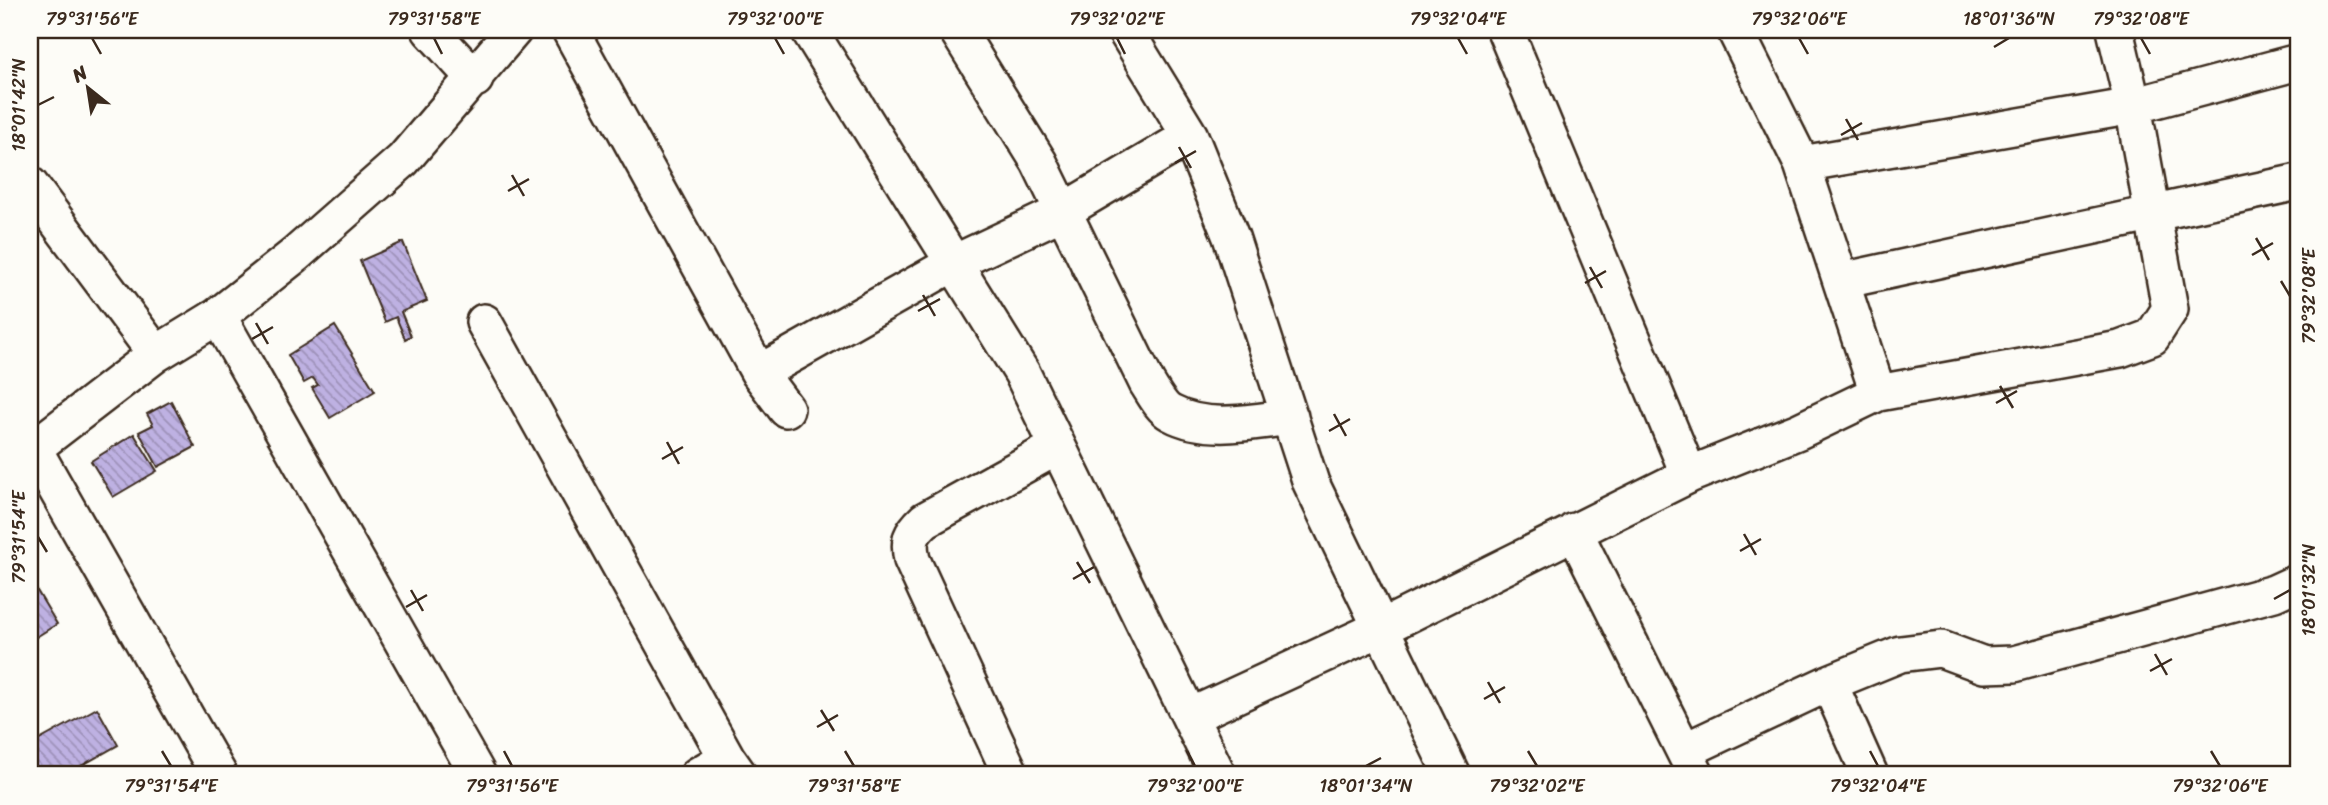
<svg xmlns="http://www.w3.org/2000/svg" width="2328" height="805" viewBox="0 0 2328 805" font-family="Sriracha,sans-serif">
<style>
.building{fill:url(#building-back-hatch);stroke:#3b2a1e;stroke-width:2}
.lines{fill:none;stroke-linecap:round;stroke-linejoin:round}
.street-casing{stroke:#3b2a1e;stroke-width:40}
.street{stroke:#fdfcf7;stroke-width:35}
.ticks{fill:none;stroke:#3b2a1e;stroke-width:2.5}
.neatline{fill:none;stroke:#3b2a1e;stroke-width:2.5}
.ticks-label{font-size:18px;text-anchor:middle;fill:#3b2a1e}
</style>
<defs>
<pattern id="building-back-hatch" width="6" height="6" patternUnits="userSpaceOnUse" patternTransform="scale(1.75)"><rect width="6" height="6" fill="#beb1e2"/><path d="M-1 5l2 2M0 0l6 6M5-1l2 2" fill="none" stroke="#9c90b7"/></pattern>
</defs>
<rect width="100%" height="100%" fill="#fdfcf7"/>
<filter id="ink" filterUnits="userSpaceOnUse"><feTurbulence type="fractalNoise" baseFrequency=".0143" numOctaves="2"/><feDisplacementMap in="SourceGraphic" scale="14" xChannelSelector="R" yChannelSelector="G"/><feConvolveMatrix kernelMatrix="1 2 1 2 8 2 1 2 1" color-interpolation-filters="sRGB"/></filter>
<g filter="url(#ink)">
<path class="building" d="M403 242 427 301 401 312 411 336 405 339 396 317 385 322 360 261Z
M335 326 375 391 330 418 312 388 318 385 313 378 304 383 288 355Z
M171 401 195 447 158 467 139 432 153 425 147 414Z
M134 434 157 471 113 497 91 461Z
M30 579 57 624 30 641Z
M97 708 118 745 65 775H30V737L34 743Z"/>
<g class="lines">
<defs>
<path id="street" d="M430 30 475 79
M570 30 759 373 786 409
M809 30 1022 373 1218 775
M957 30 1039 162 1147 383C1153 392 1161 408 1171 413 1206 432 1252 422 1290 417
M1125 30 1190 136
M1505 30 1689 475
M1735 30 1802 164 1878 393
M2115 30 2133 106 2298 62
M30 185 156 354
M1841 281 2298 182
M218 316 478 775
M484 322 727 758
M759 373 954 263 1062 212 1190 136 1231 237 1311 483 1452 775
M30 447 33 448 219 775
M30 451 156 354 218 316 295 255 403 160 514 30
M1574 531 1696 775
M1829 683 1870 775
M1191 716 1381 628 1689 475 1799 431 1878 393 2120 349 2152 337 2170 309 2133 106 1802 164
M1684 751 1829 683 1900 654 1941 649 1984 665 2014 664 2274 593 2298 582
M698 775 727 758 739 775
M1011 775 912 560C908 540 910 534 925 520L1057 447"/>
</defs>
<use href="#street" class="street-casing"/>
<use href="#street" class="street"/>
</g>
</g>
<path class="ticks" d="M92 38 101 54M434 38 442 54M775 38 784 54M1117 38 1125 54M1458 38 1467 54M1799 38 1808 54M2141 38 2150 54M1994 47 2009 38M38 105 54 97M1846 119 1858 140M1841 135 1862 123M1179 147 1191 168M1175 163 1196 151M512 175 524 196M508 191 529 179M2256 238 2269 260M2252 255 2273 243M1590 267 1602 288M2281 281 2290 296M1585 283 1606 271M923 295 935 316M918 311 940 299M256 323 268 344M252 339 273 327M2000 386 2013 408M1996 403 2017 391M1334 414 1346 436M1329 431 1350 419M667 442 679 464M662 459 683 447M1744 534 1756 555M38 537 47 552M1740 551 1761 539M1077 562 1090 583M1073 579 1094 567M411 590 423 611M2274 599 2290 590M406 607 427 595M2155 654 2167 675M2150 671 2172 659M1488 682 1500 703M1484 699 1505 687M821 710 834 731M817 727 838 715M162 751 171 766M504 751 512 766M845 751 854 766M1187 751 1195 766M1528 751 1537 766M1870 751 1878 766M2211 751 2220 766M1366 766 1381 758"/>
<rect width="2328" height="805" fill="none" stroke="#fdfcf7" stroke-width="77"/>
<g transform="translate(88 88) rotate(330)" stroke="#fdfcf7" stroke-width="5" paint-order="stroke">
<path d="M0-5L12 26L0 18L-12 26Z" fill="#3b2a1e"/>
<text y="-10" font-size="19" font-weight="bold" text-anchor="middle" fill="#3b2a1e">N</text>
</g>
<rect x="38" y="38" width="2252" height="728" class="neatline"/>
<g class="ticks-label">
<text x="92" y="25">79°31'56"E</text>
<text x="434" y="25">79°31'58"E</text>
<text x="775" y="25">79°32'00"E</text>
<text x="1117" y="25">79°32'02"E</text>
<text x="1458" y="25">79°32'04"E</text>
<text x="1799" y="25">79°32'06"E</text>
<text x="2009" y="25">18°01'36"N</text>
<text x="2141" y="25">79°32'08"E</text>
<text transform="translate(19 105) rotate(-90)" y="6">18°01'42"N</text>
<text transform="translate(2309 296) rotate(-90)" y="6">79°32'08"E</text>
<text transform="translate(19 537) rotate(-90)" y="6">79°31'54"E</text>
<text transform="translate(2309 590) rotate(-90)" y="6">18°01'32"N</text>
<text x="171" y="792">79°31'54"E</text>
<text x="512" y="792">79°31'56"E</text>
<text x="854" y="792">79°31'58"E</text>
<text x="1195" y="792">79°32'00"E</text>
<text x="1366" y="792">18°01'34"N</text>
<text x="1537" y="792">79°32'02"E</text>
<text x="1878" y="792">79°32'04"E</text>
<text x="2220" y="792">79°32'06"E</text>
</g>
</svg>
